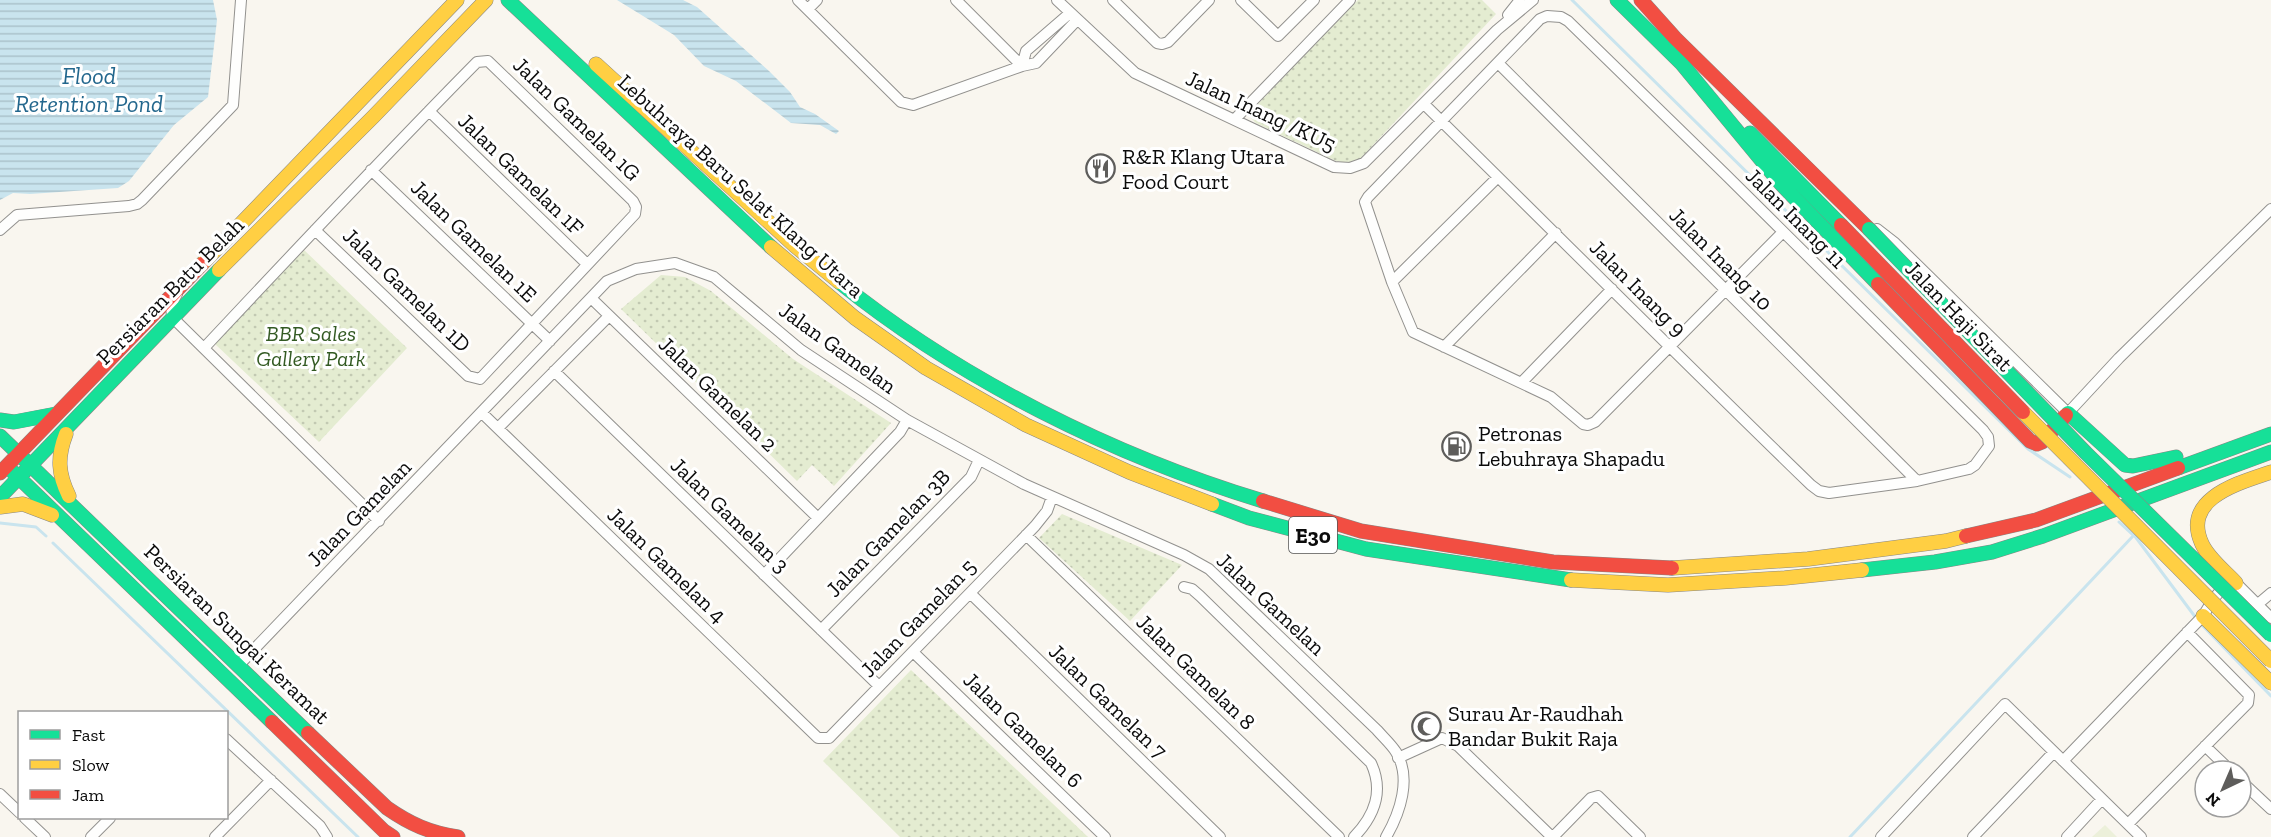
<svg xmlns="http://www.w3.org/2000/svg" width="2271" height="837" viewBox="0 0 2271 837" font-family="'Zilla Slab',serif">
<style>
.park{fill:url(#park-dots)}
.pitch{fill:#ecf0da}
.water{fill:url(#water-rules)}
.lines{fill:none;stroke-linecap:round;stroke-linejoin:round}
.stream{stroke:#c9e4ee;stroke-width:3}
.street-casing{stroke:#92918e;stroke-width:12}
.fast-casing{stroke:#898784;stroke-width:15}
.slow-casing{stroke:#898784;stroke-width:15}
.jam-casing{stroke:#898784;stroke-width:15}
.street{stroke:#fefefd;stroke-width:10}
.fast{stroke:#16e098;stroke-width:14}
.slow{stroke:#ffcf43;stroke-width:14}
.jam{stroke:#f24e42;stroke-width:14}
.fast-bridge-casing{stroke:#898784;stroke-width:15;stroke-linecap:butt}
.slow-bridge-casing{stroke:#898784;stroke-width:15;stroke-linecap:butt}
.jam-bridge-casing{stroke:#898784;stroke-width:15;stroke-linecap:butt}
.fast-bridge{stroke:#16e098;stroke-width:14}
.slow-bridge{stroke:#ffcf43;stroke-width:14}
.jam-bridge{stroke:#f24e42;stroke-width:14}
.labels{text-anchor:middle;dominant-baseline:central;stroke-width:6;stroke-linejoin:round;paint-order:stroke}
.shield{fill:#fff;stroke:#545454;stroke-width:1.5}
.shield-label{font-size:21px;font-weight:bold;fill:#0b0b0b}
.street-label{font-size:22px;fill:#0b0b0b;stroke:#fff}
.poi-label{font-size:22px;fill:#0b0b0b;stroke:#fff;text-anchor:start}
.park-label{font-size:22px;font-style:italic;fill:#335a23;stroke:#fff}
.water-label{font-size:24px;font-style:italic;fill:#23678d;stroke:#fff}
</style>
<defs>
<pattern id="park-dots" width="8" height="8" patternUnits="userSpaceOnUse" patternTransform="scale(1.5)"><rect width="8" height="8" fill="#e4ecd1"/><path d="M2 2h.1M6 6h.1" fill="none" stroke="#c2c9b2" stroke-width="1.8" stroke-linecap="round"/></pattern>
<pattern id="water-rules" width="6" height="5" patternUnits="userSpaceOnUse" patternTransform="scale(1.5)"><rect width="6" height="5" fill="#c9e4ee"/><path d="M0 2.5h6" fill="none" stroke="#abc2cb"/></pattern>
</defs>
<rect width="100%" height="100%" fill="#f9f6ef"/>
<path class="park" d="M1358 0H1482L1496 14 1359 160 1347 163 1336 161 1256 123 1249 116 1252 110Z
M304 250 407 348 319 442 215 344Z
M661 275 685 277 711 291 793 359 891 423 834 486 812 465 797 481 621 309Z
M1062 514 1182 565 1130 621 1039 538Z
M911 670 1088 837H900L823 761Z"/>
<path class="pitch" d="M2105 825 2117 837H2092Z"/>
<path class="water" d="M0 0H213L217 20 208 97 174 125 129 181 118 188 30 194 13 193 0 200Z
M617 0H683L697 7 769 71 790 92 800 107 815 114 839 131 836 134 820 125 791 123 736 81 704 66 674 35Z"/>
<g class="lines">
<path class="stream" d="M1572 0 2028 449 2070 477
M2119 522 2133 535
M0 523 36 527 46 536
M53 543 358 837
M2200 623 2271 696
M1850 837 2134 535 2196 618"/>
<defs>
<path id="street" d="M798 0 901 102 913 105 1022 66 1036 63 1077 20
M956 0 1022 66
M1057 0 1135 73 1334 167 1350 168 1364 163 1497 30 1533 0
M1113 0 1157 43 1162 44 1168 42 1209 0
M1241 0 1278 36 1314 0
M808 9 817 0
M1508 15 1520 0
M1498 63 1917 481
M1022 66 1026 51 1070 13
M1424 104C1553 231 1681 359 1811 485L1819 491 1829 493 1917 481 1969 469 1975 465 1989 446 1988 437 1983 430 1725 174 1568 21 1561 17 1547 16 1540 19 1368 197 1365 202 1392 282 1413 332 1551 397 1583 424 1588 425 1595 422 1783 232
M429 111 587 264
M1235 119 1350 0
M371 170 550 341
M1877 229 1895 243 2068 413 2119 358 2271 209
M0 230 17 215 129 206 137 204 142 200 233 105 241 0
M1392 282 1498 177
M177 294 171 305 172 317 379 521
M591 298 818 518
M1444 347 1556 233
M204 348C294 252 384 156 477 62L488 61 633 201 636 207 635 214 480 379 468 376 315 230
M554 371 879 686
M1522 382 1612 289
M482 413 818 738H829L1035 526 1047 511 1052 497
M498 428 609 316
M1026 535 1339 837
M764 575 900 432 907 420
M1184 587 1192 589 1200 596 1371 763C1384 791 1375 815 1354 837
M970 593 1220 837
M2258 604 2271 593
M821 630 971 477 979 460
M913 652 1105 837
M239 665 607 281 636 269 675 263 714 277 801 350 907 420 1024 484 1184 555 1209 569 1377 730C1383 737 1391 744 1396 752 1412 778 1400 813 1386 837
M226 739 320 826 327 837
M2205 746 2231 771
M1398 758 1442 738 1458 746 1552 837
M2063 761 2203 616C2212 602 2218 587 2236 583L2271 618
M2241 781 2271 809
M0 794 20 813
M25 818 45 837
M2128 824 2248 703 2249 695 2187 632
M91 837 110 818
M215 837 271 780
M1553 837 1591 798 1598 796 1640 837
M1881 837 2005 704 2141 837
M1973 837 2054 752
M2067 837 2102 799"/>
<path id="fast" d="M508 0 771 247
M1617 0 1683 65
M1677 58 1781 184 1878 284
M1750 133 1841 225
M839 282C961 380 1114 456 1263 501
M2068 413 2125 465 2133 466 2176 457
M0 420 14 422 56 414
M0 436 308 733
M2178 468 2271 434
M13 472 272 722
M0 497 219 270
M1212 504 1249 518 1366 549 1571 580
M1862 570 1935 562 1992 552 2043 536 2271 452"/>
<path id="slow" d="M596 64 795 246 839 282
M771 247 855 318 926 368 1026 425 1129 472 1212 504
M202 264 457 0
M219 270 373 117 486 0
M66 434C57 457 58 474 69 496
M0 507 23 504 52 515
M1672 568 1808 559 1946 541 1966 536
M1571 580 1668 585 1785 578 1862 570
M2236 583C2225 571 2209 559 2202 544 2181 498 2239 483 2271 472
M2203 616 2271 683"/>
<path id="jam" d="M1641 0 1675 38 1869 229
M1878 284 2030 441 2037 444 2042 442 2066 415
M0 473 202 264
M1263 501 1361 531 1553 562 1672 568
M1966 536 2036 520 2178 468
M272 722 384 831 393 837
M308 733 387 808C410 824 430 833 458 837"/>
</defs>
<use href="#street" class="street-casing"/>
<use href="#fast" class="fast-casing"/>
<use href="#slow" class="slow-casing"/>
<use href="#jam" class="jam-casing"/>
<use href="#street" class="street"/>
<use href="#fast" class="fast"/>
<use href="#slow" class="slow"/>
<use href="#jam" class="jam"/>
<defs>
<path id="fast-bridge" d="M1869 229 2086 453 2271 635"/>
<path id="slow-bridge" d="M2023 412 2271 661"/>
<path id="jam-bridge" d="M1841 225 2023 412"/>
</defs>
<use href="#fast-bridge" class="fast-bridge-casing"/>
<use href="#slow-bridge" class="slow-bridge-casing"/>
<use href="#jam-bridge" class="jam-bridge-casing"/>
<use href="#fast-bridge" class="fast-bridge"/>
<use href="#slow-bridge" class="slow-bridge"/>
<use href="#jam-bridge" class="jam-bridge"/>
</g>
<defs>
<symbol id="restaurant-ring" viewBox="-11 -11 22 22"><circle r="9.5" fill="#fff" stroke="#5e5d5b" stroke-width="1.5"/><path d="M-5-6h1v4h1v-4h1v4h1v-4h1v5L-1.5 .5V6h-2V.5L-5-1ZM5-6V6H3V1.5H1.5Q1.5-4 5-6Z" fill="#5e5d5b"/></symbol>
<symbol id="fuel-ring" viewBox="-11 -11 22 22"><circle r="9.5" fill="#fff" stroke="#5e5d5b" stroke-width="1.5"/><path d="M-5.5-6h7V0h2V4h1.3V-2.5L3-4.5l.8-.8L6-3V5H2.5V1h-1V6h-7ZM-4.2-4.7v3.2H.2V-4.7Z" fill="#5e5d5b"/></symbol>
<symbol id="mosque-ring" viewBox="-11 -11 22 22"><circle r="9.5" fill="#fff" stroke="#5e5d5b" stroke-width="1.5"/><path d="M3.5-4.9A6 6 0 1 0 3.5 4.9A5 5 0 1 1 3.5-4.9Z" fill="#5e5d5b"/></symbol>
</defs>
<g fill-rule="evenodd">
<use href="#restaurant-ring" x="1084" y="152" width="33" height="33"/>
<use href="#fuel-ring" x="1440" y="430" width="33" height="33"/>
<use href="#mosque-ring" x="1410" y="710" width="33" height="33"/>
</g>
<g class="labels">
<rect class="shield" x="1289" y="517" width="48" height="36" rx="4.5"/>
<g class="shield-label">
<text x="1313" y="535">E30</text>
</g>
<g class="street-label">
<text transform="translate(1261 111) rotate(25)">Jalan Inang /KU5</text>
<text transform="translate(577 119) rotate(44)">Jalan Gamelan 1G</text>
<text transform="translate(521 174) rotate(44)">Jalan Gamelan 1F</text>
<text transform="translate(741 186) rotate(42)">Lebuhraya Baru Selat Klang Utara</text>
<text transform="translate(1796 218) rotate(45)">Jalan Inang 11</text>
<text transform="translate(474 241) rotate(44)">Jalan Gamelan 1E</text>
<text transform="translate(1721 259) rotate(45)">Jalan Inang 10</text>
<text transform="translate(1638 288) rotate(45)">Jalan Inang 9</text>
<text transform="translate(407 290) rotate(44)">Jalan Gamelan 1D</text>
<text transform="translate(170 291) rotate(-45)">Persiaran Batu Belah</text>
<text transform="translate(1959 316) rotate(46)">Jalan Haji Sirat</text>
<text transform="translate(838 348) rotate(36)">Jalan Gamelan</text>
<text transform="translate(718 394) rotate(44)">Jalan Gamelan 2</text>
<text transform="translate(359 513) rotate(-46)">Jalan Gamelan</text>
<text transform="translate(730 515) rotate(44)">Jalan Gamelan 3</text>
<text transform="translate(888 533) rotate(-46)">Jalan Gamelan 3B</text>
<text transform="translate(667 565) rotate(44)">Jalan Gamelan 4</text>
<text transform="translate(1271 604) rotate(43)">Jalan Gamelan</text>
<text transform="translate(918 618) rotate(-46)">Jalan Gamelan 5</text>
<text transform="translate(237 634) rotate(44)">Persiaran Sungai Keramat</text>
<text transform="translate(1196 672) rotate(44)">Jalan Gamelan 8</text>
<text transform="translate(1108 701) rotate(44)">Jalan Gamelan 7</text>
<text transform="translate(1023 730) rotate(44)">Jalan Gamelan 6</text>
</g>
<g class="poi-label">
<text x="1122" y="156">R&amp;R Klang Utara<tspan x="1122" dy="25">Food Court</tspan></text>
<text x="1478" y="433">Petronas<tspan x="1478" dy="25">Lebuhraya Shapadu</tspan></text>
<text x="1448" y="713">Surau Ar-Raudhah<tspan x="1448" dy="25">Bandar Bukit Raja</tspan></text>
</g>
<g class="park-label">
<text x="311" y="333">BBR Sales<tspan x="311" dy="25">Gallery Park</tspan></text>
</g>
<g class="water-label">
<text x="89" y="75">Flood<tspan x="89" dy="28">Retention Pond</tspan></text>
</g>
</g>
<rect x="18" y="711" width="210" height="108" fill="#ffffff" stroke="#9d9d9d" stroke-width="1.5"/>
<rect x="30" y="730" width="30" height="9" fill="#16e098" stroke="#9d9d9d" stroke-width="1.5"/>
<text x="72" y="741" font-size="18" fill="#0b0b0b">Fast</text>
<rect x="30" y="760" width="30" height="9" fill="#ffcf43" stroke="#9d9d9d" stroke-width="1.5"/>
<text x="72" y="771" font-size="18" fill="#0b0b0b">Slow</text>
<rect x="30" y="790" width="30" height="9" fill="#f24e42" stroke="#9d9d9d" stroke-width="1.5"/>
<text x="72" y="801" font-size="18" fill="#0b0b0b">Jam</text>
<g transform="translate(2223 789) rotate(224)"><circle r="28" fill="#ffffff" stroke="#9d9d9d" stroke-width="1.5"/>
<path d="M0-4.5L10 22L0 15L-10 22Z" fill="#5e5d5b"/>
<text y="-9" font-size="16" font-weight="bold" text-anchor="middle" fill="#0b0b0b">N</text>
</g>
</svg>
